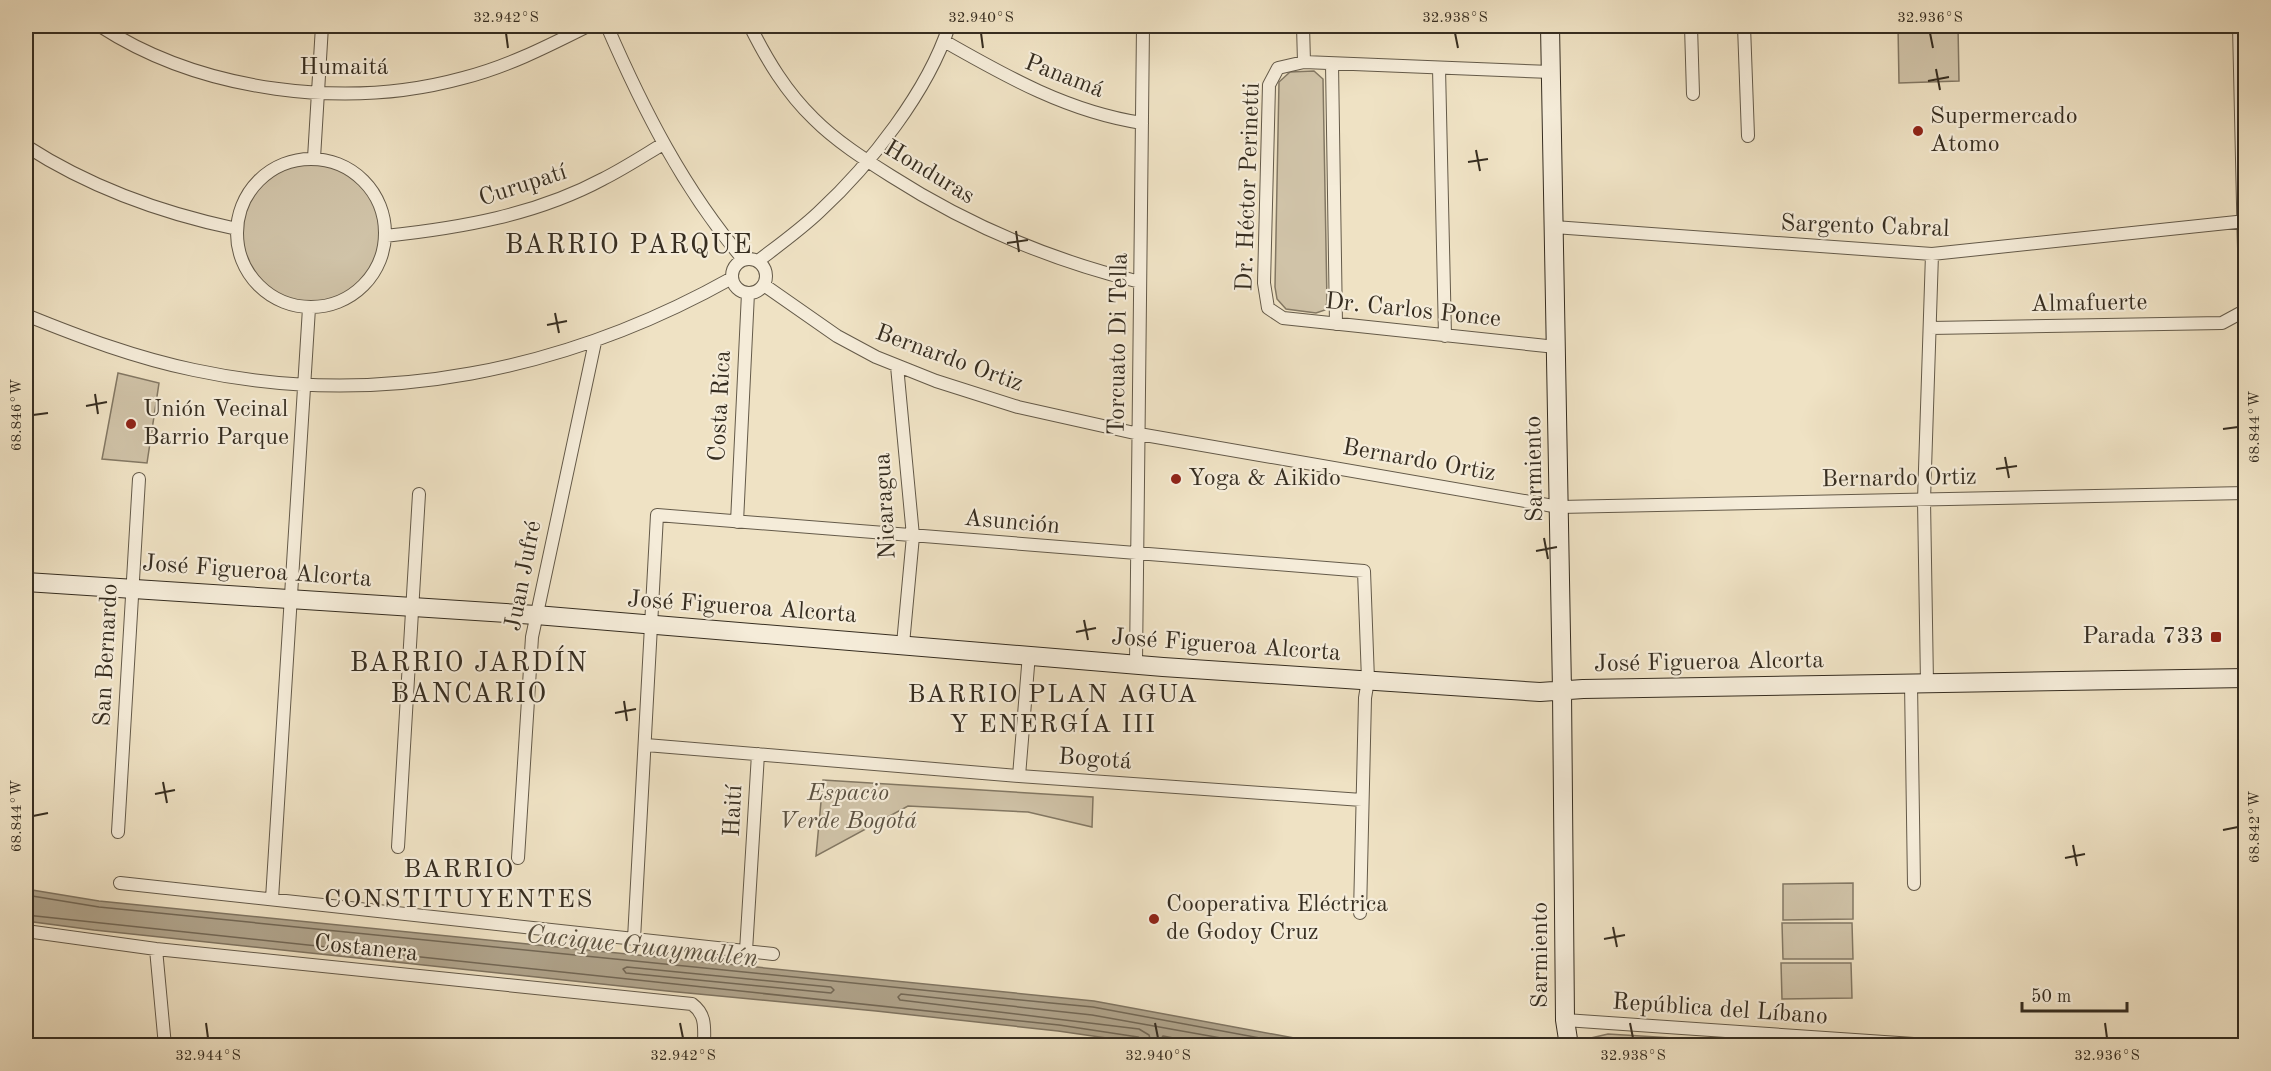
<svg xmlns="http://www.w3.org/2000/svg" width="2271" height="1071" viewBox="0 0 2271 1071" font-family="'Old Standard TT',serif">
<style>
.green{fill:#d0c3a8;stroke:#837864;stroke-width:1.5}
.water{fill:#b0a48c;stroke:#7f7461;stroke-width:1.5}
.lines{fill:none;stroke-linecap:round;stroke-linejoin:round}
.shore{stroke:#736856;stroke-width:1.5}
.street-casing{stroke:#645a49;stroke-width:14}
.secondary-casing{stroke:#362d20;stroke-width:20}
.street{stroke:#f5ecd9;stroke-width:12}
.secondary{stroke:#f5ecd9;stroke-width:18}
.ticks{fill:none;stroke:#362d20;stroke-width:2}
.poi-dot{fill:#8f2418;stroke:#f5ecd9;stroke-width:2}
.labels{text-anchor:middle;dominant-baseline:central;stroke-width:4.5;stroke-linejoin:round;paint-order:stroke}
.street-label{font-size:24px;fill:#362d20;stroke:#f5ecd9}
.poi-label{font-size:24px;fill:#362d20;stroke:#f5ecd9;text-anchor:start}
.park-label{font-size:24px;font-style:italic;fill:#5c5242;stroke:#f5ecd9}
.neighbourhood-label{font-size:26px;letter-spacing:1.5px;fill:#362d20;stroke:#f5ecd9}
.water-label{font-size:26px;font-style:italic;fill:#5b5140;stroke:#f5ecd9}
.quarter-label{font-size:27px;letter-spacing:1.5px;fill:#362d20;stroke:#f5ecd9}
.neatline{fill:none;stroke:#362d20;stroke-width:2}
.ticks-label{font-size:15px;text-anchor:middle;fill:#362d20}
</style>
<rect width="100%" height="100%" fill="#efe2c4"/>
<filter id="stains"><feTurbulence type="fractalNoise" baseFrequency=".00333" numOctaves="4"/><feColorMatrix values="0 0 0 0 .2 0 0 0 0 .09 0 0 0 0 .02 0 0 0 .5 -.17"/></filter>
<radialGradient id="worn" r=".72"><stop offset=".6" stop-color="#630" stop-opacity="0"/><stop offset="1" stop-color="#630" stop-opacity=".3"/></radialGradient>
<path class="green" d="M1898 26H1958L1959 81 1899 83Z
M1314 71 1323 79 1327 302 1325 310 1316 313 1286 309 1277 299 1275 287 1279 82 1290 72Z
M237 233a74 74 0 1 1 148 0a74 74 0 1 1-148 0Z
M118 373 159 383 147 463 102 459Z
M823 780 1093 797 1092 827 1028 812 908 806 816 856Z
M1853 883V919L1783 920V884Z
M1782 923H1852L1853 959H1783Z
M1781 963H1851L1852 998 1782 999Z
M1608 1034 1788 1045H1584L1591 1038Z"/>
<path class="water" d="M26 889 99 901 1094 1001 1332 1045H1155L1058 1031 876 1011 667 991 94 930 26 921Z"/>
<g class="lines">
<path class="shore" d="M26 895 99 907 1051 1003 1093 1007 1303 1046
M26 915 1059 1025 1138 1037 1143 1040 1144 1046
M627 967 831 987 834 990 831 993 626 973 623 969Z
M1152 1046 1149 1035 1139 1029 900 1000 898 997 901 994 1092 1015 1266 1046
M1161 1046V1039L1163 1036 1215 1046"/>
<defs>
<path id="street" d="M100 26C202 92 346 110 463 78 507 67 548 46 588 26
M607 26C643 109 684 190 743 259
M750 26C767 60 786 92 814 119 836 141 864 159 891 176 969 226 1050 260 1140 282
M1303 26 1304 62
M1691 26 1693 94
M1744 26 1748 136
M2239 26 2246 337
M944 41C1007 77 1069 112 1142 123
M1332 64 1336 324
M1439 68 1445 336
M1551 72 1304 62 1278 68 1269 85 1264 283 1268 308 1283 318 1556 347
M26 146C91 188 161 213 237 229
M314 158 322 26
M237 233a74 74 0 1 1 148 0a74 74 0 1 1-148 0Z
M1554 227 1932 254 2246 221
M385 236C460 228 536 215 603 179 623 169 643 156 663 144
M732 276a17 17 0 1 1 34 0a17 17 0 1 1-34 0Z
M758 261C779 245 800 230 819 212 870 165 928 91 949 26
M764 285 837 336 876 357 936 381 1018 407 1139 434 1559 507 2246 493
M26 315C80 337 136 358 194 370 379 410 568 370 732 278
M1930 328 2222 323 2246 310
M897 366 913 536 903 644
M737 522 748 293
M1136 663 1143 26
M1911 683 1914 884
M1927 683 1924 500 1932 254
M646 745 1019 776 1362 800
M1019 776 1029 654
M118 832 139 479
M398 847 419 494
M518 858 532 637 595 342
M120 883 773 954
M272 899 309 308
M26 931 156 949 692 1004C707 1015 704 1029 704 1046
M634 939 657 515 1364 571 1368 680 1365 698 1360 913
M156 949 165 1046
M746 951 758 754
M1565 1020 1943 1046"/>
<path id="secondary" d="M1550 26 1562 691 1565 1020 1569 1046
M26 582 536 615 1163 667 1540 692 1583 689 2246 678"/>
</defs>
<use href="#street" class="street-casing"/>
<use href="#secondary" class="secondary-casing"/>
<use href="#street" class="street"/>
<use href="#secondary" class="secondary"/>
</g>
<path class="ticks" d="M506 33 508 48M981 33 983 48M1455 33 1458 48M1930 33 1933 48M1936 69 1940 90M1928 81 1949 77M1476 150 1480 171M1468 162 1488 159M1016 231 1019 252M1007 243 1028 240M555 313 559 333M547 325 567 321M95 394 98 414M86 406 107 402M33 415 48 413M2223 429 2238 427M2005 457 2009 478M1996 469 2017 466M1544 538 1548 559M1536 551 1557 547M1084 620 1088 640M1076 632 1096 628M624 701 627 721M615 713 636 709M163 782 167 803M155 794 175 790M33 816 48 813M2223 830 2238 827M2073 845 2077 866M2065 858 2085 854M1613 927 1617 947M1604 939 1625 935M206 1023 208 1038M680 1023 683 1038M1155 1023 1158 1038M1630 1023 1633 1038M2105 1023 2107 1038"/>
<g class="poi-dot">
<circle cx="1918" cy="131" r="6"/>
<circle cx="131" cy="424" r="6"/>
<circle cx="1176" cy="479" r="6"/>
<rect x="2210" y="631" width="12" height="12" rx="3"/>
<circle cx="1154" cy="919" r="6"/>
</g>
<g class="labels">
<g class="street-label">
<text x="344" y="68">Humaitá</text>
<text transform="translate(1064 77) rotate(21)">Panamá</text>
<text transform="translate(929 173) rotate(31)">Honduras</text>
<text transform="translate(523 186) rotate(-18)">Curupatí</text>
<text transform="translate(1249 187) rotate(-88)">Dr. Héctor Perinetti</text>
<text transform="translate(1865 227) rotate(2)">Sargento Cabral</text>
<text transform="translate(2089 304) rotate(-1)">Almafuerte</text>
<text transform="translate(1413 311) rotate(6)">Dr. Carlos Ponce</text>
<text transform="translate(1119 344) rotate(-89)">Torcuato Di Tella</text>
<text transform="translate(949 359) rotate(20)">Bernardo Ortiz</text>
<text transform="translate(721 406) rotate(-87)">Costa Rica</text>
<text transform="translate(1419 461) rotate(10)">Bernardo Ortiz</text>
<text transform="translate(1535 469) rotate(-91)">Sarmiento</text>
<text transform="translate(1899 479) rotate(-1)">Bernardo Ortiz</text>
<text transform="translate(886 506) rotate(-93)">Nicaragua</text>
<text transform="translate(1012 523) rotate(5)">Asunción</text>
<text transform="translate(257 572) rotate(4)">José Figueroa Alcorta</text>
<text transform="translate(524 576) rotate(-79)">Juan Jufré</text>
<text transform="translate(742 608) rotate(4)">José Figueroa Alcorta</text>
<text transform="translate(1226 646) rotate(4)">José Figueroa Alcorta</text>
<text transform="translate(107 655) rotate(-87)">San Bernardo</text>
<text transform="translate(1709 663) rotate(-1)">José Figueroa Alcorta</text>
<text transform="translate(1095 760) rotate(4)">Bogotá</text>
<text transform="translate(734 811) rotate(-87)">Haití</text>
<text transform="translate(366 949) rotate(6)">Costanera</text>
<text transform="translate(1541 955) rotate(-90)">Sarmiento</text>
<text transform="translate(1720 1010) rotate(4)">República del Líbano</text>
</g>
<g class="poi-label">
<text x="1930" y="117">Supermercado<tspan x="1930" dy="28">Atomo</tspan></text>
<text x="143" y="410">Unión Vecinal<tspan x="143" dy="28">Barrio Parque</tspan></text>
<text x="1188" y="479">Yoga &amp; Aikido</text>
<text x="2204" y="637" text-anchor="end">Parada 733</text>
<text x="1166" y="905">Cooperativa Eléctrica<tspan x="1166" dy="28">de Godoy Cruz</tspan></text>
</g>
<g class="park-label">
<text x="848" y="794">Espacio<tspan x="848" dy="28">Verde Bogotá</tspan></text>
</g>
<g class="neighbourhood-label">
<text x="1053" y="695">BARRIO PLAN AGUA<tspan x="1053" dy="30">Y ENERGÍA III</tspan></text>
<text x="459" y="870">BARRIO<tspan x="459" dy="30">CONSTITUYENTES</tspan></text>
</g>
<g class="water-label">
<text transform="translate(642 947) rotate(6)">Cacique Guaymallén</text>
</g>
<g class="quarter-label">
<text x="629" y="245">BARRIO PARQUE</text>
<text x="469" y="663">BARRIO JARDÍN<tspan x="469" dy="31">BANCARIO</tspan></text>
</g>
</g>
<rect width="2271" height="1071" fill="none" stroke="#efe2c4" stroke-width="66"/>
<path d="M2022 1002v9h105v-9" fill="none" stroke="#362d20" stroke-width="3"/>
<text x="2031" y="1002" font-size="18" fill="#362d20" stroke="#f5ecd9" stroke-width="4.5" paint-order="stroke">50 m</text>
<rect x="33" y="33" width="2205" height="1005" class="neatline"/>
<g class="ticks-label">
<text x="506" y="22">32.942°S</text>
<text x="981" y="22">32.940°S</text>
<text x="1455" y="22">32.938°S</text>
<text x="1930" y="22">32.936°S</text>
<text transform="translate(16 415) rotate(-90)" y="5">68.846°W</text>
<text transform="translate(2254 427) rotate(-90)" y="5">68.844°W</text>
<text transform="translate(16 816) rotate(-90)" y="5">68.844°W</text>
<text transform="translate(2254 827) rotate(-90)" y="5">68.842°W</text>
<text x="208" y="1060">32.944°S</text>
<text x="683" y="1060">32.942°S</text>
<text x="1158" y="1060">32.940°S</text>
<text x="1633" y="1060">32.938°S</text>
<text x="2107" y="1060">32.936°S</text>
</g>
<rect width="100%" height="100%" filter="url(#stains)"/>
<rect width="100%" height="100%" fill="url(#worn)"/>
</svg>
